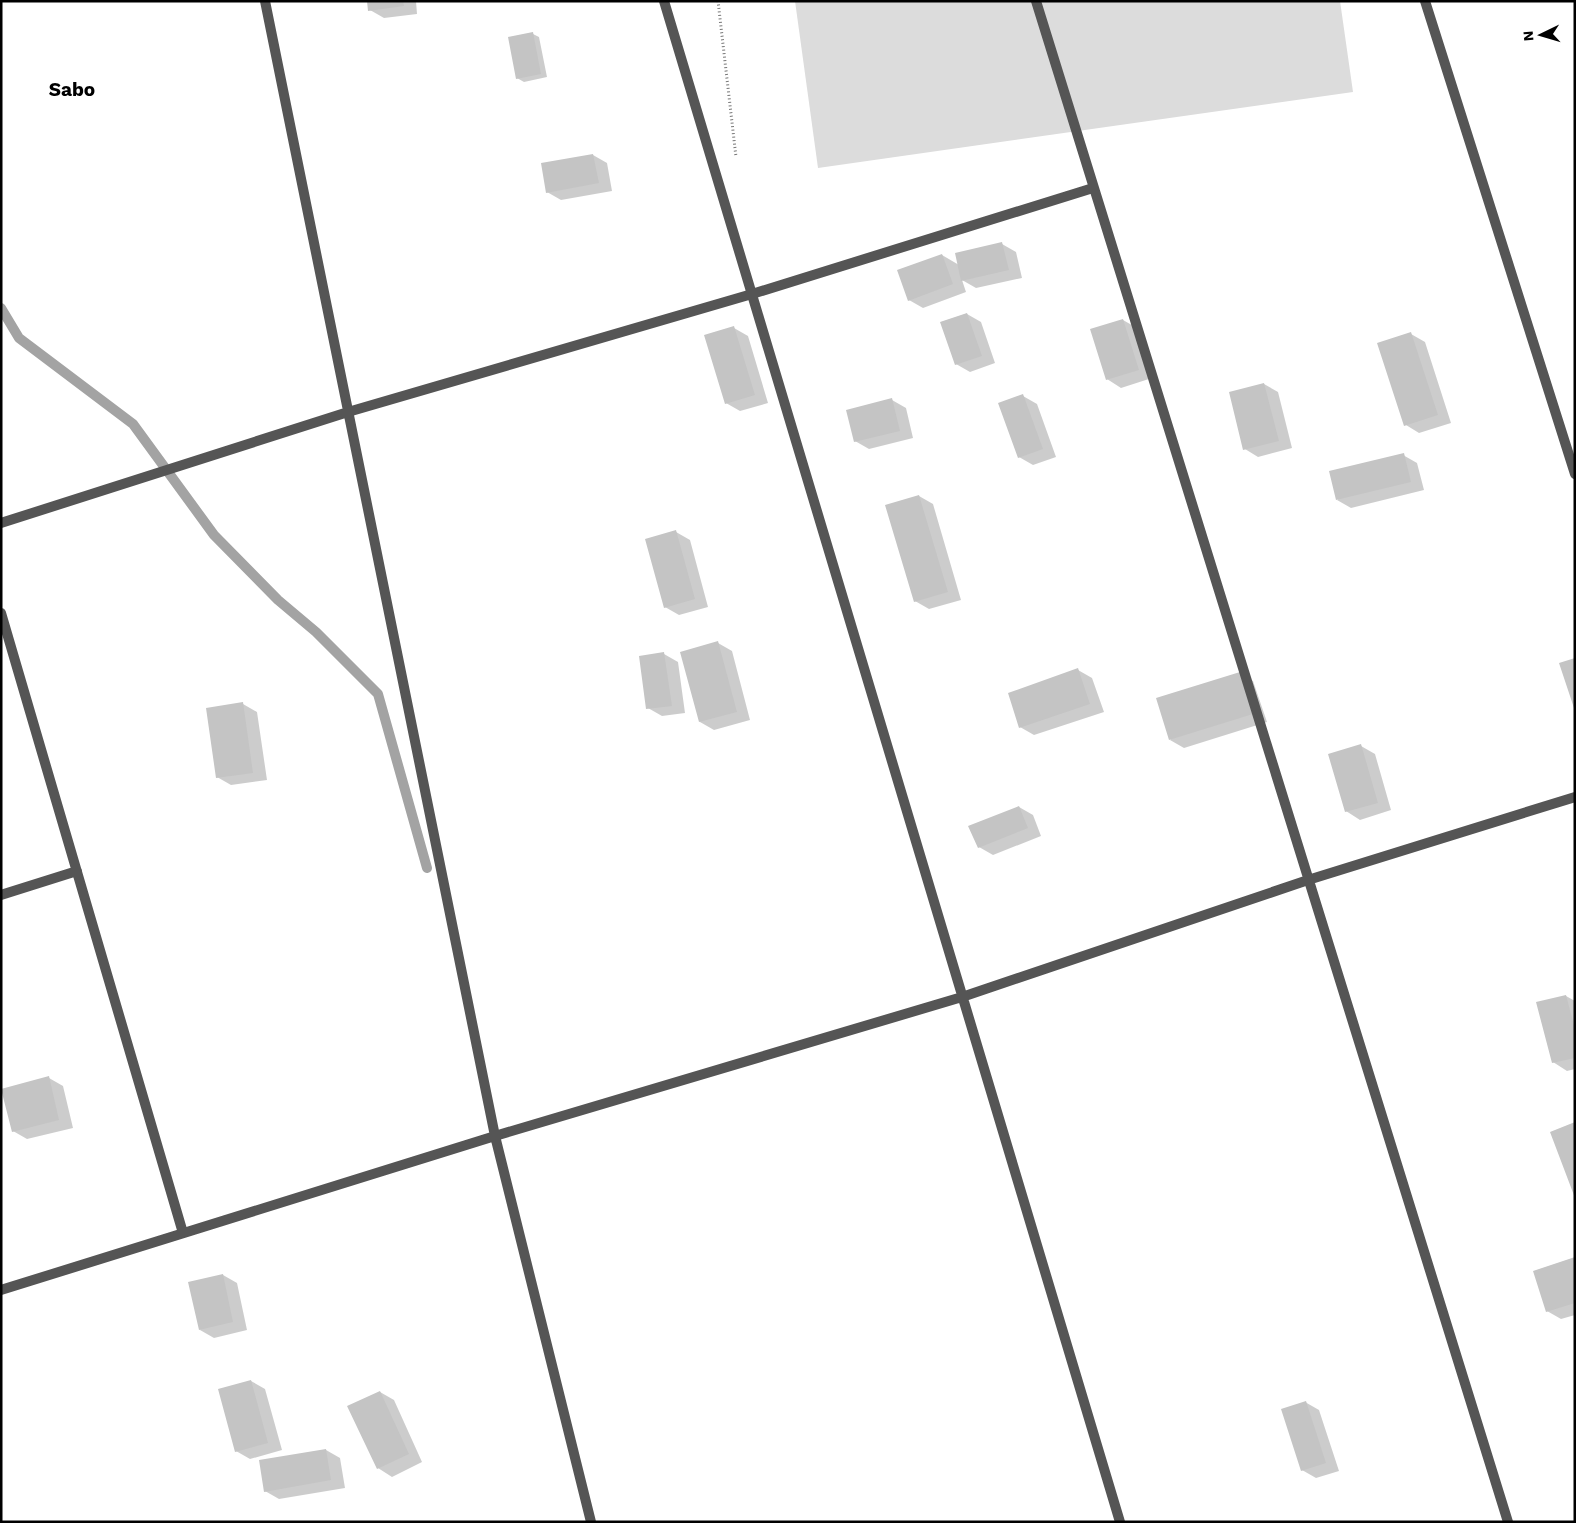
<svg xmlns="http://www.w3.org/2000/svg" width="1576" height="1523" viewBox="0 0 1576 1523" font-family="'Work Sans',sans-serif">
<style>
.green{fill:#dcdcdc}
.shadow{fill:#0003}
.lines{fill:none;stroke-linecap:round;stroke-linejoin:round}
.stream{stroke:#a3a3a3;stroke-width:10}
.building{fill:#c4c4c4}
.path{stroke:#777;stroke-width:3;stroke-dasharray:1 2.5;stroke-linecap:butt}
.minor{stroke:#555;stroke-width:10}
.labels{text-anchor:middle;dominant-baseline:central;stroke-width:4;stroke-linejoin:round;paint-order:stroke}
.neighbourhood-label{font-size:19px;font-weight:bold;fill:#000;stroke:#fff}
</style>
<rect width="100%" height="100%" fill="#fff"/>
<path class="green" d="M795 1H1340L1353 92 818 168Z"/>
<path class="shadow" d="M369 1H416L417 14 384 18 370 10Z
M533 34 539 37 547 77 524 82 517 78Z
M593 155 607 163 612 191 561 200 547 192Z
M1002 244 1016 252 1022 278 976 288 962 280 966 292 923 308 909 300 942 255 959 265Z
M967 314 981 322 995 363 970 372 956 364Z
M1123 320 1137 328 1152 378 1121 388 1107 379Z
M734 328 748 336 768 403 740 411 726 403Z
M1411 334 1425 342 1451 423 1419 433 1406 425Z
M1264 384 1278 392 1292 448 1258 457 1245 449Z
M1023 396 1037 404 1056 457 1033 465 1019 457Z
M892 400 906 408 913 438 869 449 855 441Z
M1403 455 1417 463 1424 490 1351 508 1337 500Z
M919 496 933 504 961 600 929 609 915 601Z
M676 532 690 540 708 607 679 615 665 607Z
M718 643 732 651 750 720 714 730 700 722Z
M664 654 678 662 685 713 662 716 648 708Z
M1078 670 1092 678 1104 712 1034 735 1020 727Z
M1239 673 1253 681 1267 722 1184 748 1170 740Z
M243 704 257 712 267 780 231 785 217 777Z
M1361 746 1375 754 1391 810 1360 820 1346 811Z
M1019 807 1033 815 1041 836 993 855 979 847Z
M1566 996 1575 1001V1069L1567 1071 1553 1062Z
M49 1078 63 1086 73 1128 27 1139 13 1131Z
M1575 1258V1315L1561 1319 1547 1311Z
M223 1275 237 1283 247 1330 214 1338 200 1330Z
M251 1381 265 1389 282 1450 250 1459 236 1451Z
M380 1392 394 1400 422 1462 392 1477 378 1468Z
M1305 1402 1319 1410 1339 1471 1316 1478 1302 1470Z
M326 1450 340 1458 345 1488 279 1499 265 1491Z"/>
<g class="lines">
<path class="stream" d="M1 308 19 338 133 424 214 535 278 600 316 632 378 694 427 868"/>
</g>
<path class="building" d="M367 1H403L404 6 368 11Z
M533 32 541 74 516 79 508 37Z
M593 154 599 183 546 193 541 163Z
M1002 242 1009 270 961 281 955 253Z
M942 254 953 284 908 301 897 270Z
M967 313 982 356 955 365 940 322Z
M1123 319 1139 370 1106 380 1090 329Z
M734 326 755 395 725 404 704 335Z
M1411 332 1438 415 1404 426 1377 343Z
M1264 383 1279 441 1243 450 1229 392Z
M1023 394 1043 449 1018 458 998 403Z
M892 398 900 431 854 442 846 410Z
M1404 453 1411 482 1336 500 1329 471Z
M919 495 948 592 914 602 885 505Z
M676 530 695 599 664 608 645 539Z
M718 641 737 712 699 722 680 652Z
M664 652 672 706 646 709 639 656Z
M1575 658V708H1574L1559 663Z
M1078 668 1090 704 1019 728 1008 693Z
M1240 672 1253 714 1169 740 1156 698Z
M243 702 253 773 216 778 206 708Z
M1361 744 1378 803 1345 812 1328 754Z
M1019 806 1028 828 978 848 968 826Z
M1566 995 1575 1029V1058L1552 1063 1536 1002Z
M49 1076 59 1120 12 1132 1 1089Z
M1575 1122V1198L1550 1132Z
M1575 1257V1303L1546 1312 1533 1271Z
M223 1274 233 1322 199 1330 188 1282Z
M251 1380 268 1443 235 1452 218 1389Z
M380 1391 409 1454 377 1469 347 1406Z
M1306 1401 1326 1463 1301 1471 1281 1409Z
M326 1449 331 1480 264 1492 259 1460Z"/>
<g class="lines">
<path class="path" d="M718 1 736 157"/>
<path class="minor" d="M265 1 495 1136 591 1522
M664 1 1120 1522
M1036 1 1508 1522
M1425 1 1575 474
M1 523 348 412 752 294 1093 188
M1 613 183 1233
M1 895 77 871
M1 1290 495 1136 962 997 1308 880 1575 797"/>
</g>
<g class="labels">
<g class="neighbourhood-label">
<text x="72" y="89">Sabo</text>
</g>
</g>
<rect width="1576" height="1523" fill="none" stroke="#000000" stroke-width="5"/>
<g transform="translate(1541 35) rotate(265)" stroke="#ffffff" stroke-width="4" paint-order="stroke">
<path d="M0-4L9 19L0 12L-9 19Z" fill="#000000"/>
<text y="-8" font-size="14" font-weight="bold" text-anchor="middle" fill="#000000">N</text>
</g>
</svg>
